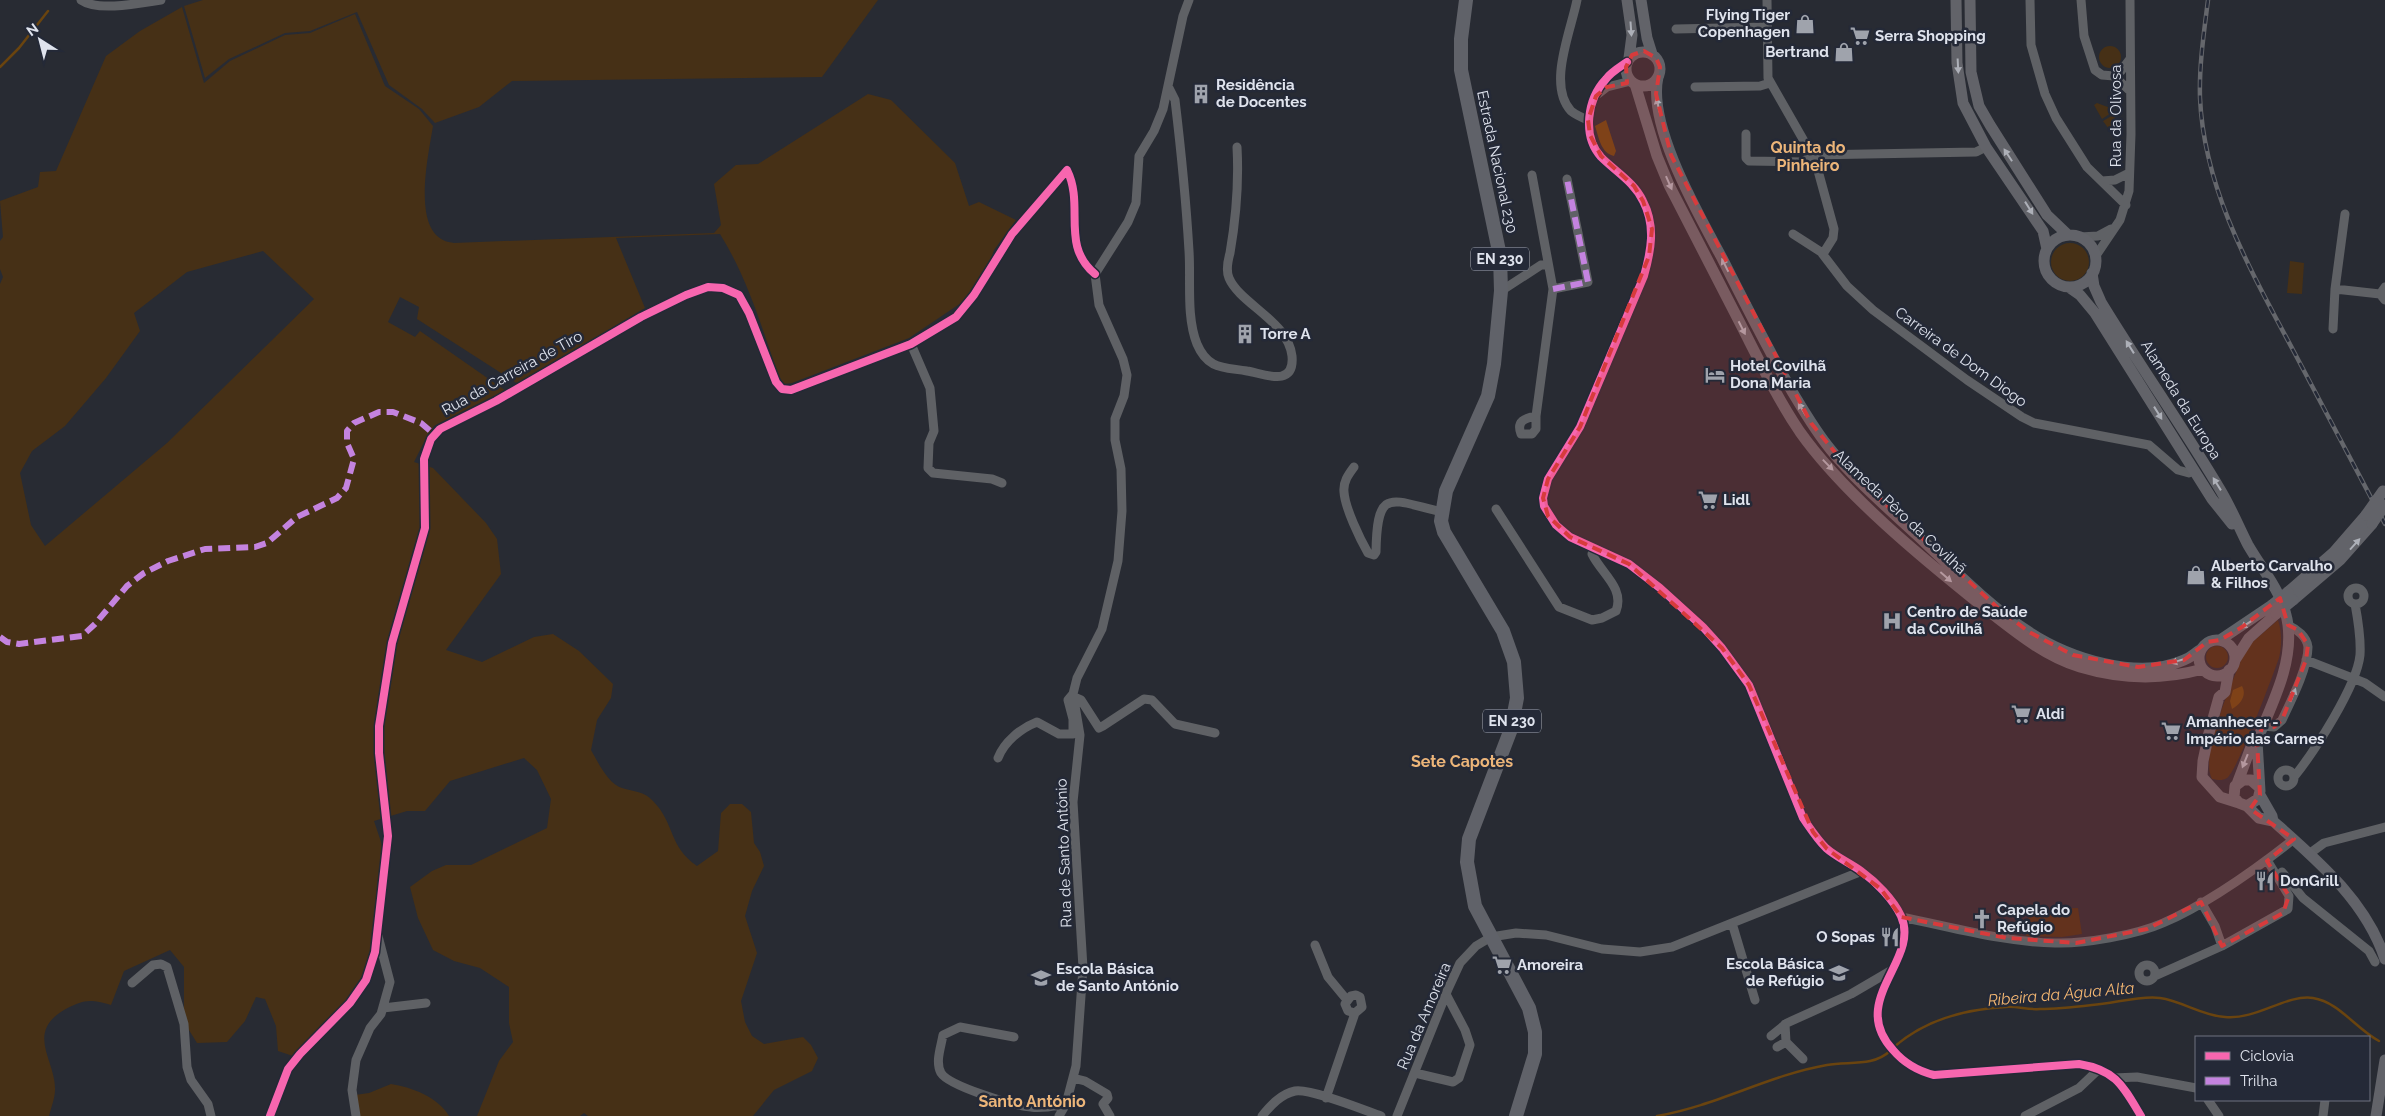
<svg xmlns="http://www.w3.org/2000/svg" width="2385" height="1116" viewBox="0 0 2385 1116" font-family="Raleway,sans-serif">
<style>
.green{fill:#463016;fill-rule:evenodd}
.water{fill:#6a440f}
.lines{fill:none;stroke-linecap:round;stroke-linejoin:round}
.stream{stroke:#6a440f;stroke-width:2.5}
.minor{stroke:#5f6165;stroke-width:9}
.secondary{stroke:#626369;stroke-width:11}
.primary{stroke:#606269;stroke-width:14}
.rail-casing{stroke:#65676c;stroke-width:4.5}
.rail{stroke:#242937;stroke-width:2.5;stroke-dasharray:8;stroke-linecap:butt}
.secondary-bridge{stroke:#626369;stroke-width:11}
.quiet{stroke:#c483df;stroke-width:6;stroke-dasharray:12 6;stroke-linecap:butt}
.cycleway-casing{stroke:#242937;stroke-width:11}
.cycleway{stroke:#f766af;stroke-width:8}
.oneway{fill:#adb0b8}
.oneway2{fill:#a5a8b0}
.marked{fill:#d73b3c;fill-opacity:0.2;stroke:#d73b3c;stroke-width:4;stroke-dasharray:10 6;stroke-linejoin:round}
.labels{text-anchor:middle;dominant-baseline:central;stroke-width:5;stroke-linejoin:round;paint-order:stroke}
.shield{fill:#242937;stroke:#a7abb6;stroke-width:1}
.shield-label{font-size:14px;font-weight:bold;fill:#dfe3ed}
.poi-label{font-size:15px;font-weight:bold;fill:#dfe3ed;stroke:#242937;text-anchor:start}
.street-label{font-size:15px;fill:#dfe3ed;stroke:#242937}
.neighbourhood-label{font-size:16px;font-weight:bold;fill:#ecb579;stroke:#242937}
.water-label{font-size:16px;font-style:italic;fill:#f6b872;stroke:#242937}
</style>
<rect width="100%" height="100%" fill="#282b33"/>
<path class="green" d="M203 0H878L822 77 512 81 479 107 435 123 422 109 389 85 357 12 310 31 285 33 229 59 205 78 184 6Z
M182 7 204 83 230 61 285 35 310 33 355 14 385 86 419 109 433 126C429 152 412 225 443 240 446 242 451 242 454 243L714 233 721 225 714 184 736 165 758 164 868 94 891 100 955 163 969 206 979 202 1016 220 994 250 987 270 967 299 909 338 792 383 784 384 779 377C762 328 748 279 720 234L616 238 645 308 518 384 417 319 419 307 400 297 388 322 415 337 420 331 506 391 434 426 425 440 414 462 433 468 486 523 497 539 501 574 446 650 482 662 534 637 553 634 579 651 613 684 611 698 597 720 591 750C598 762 608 784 622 788 634 792 644 791 653 801 675 823 668 846 697 866L718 851 721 813 730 804H742L751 812 754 843 760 852 764 866 752 891 745 916 757 953 741 1001 745 1022 752 1036 764 1044 803 1037 811 1045 818 1058 812 1071 774 1090 753 1116H588L584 1113 580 1116H477L499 1061 513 1042 509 1023V987L480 968 454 961 433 950 418 918 410 887 432 871 446 865H471L547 828 551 799 537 770 524 758 450 781 425 811H407L374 821 384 851 373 958 346 1007 293 1056 278 1051 276 1026 265 999 256 997 245 1021 227 1042 197 1043 184 1022V967L170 950 124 971 111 1005C90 999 84 999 64 1010 25 1033 56 1061 55 1090 55 1098 51 1108 49 1116H0V284L3 277 0 269V241L3 237 0 201 38 187 40 172 56 171 106 56 140 31ZM263 251 314 299 167 443 45 546 31 525 20 473 32 451 65 426 106 378 140 331 134 313 187 272Z
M2099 57a11 11 0 1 1 22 0a11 11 0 1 1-22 0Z
M2097 103 2113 109 2114 111 2102 119 2094 105Z
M2115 114 2116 135 2115 137 2103 121Z
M2051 262a19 19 0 1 1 38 0a19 19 0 1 1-38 0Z
M2290 261 2304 263 2302 294 2287 293Z
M2278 620C2282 632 2282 645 2279 658 2273 675 2238 770 2227 778 2222 781 2218 780 2212 779 2199 755 2233 681 2243 655L2248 646Z
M2206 657a11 11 0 1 1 22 0a11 11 0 1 1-22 0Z
M2078 908 2082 934 2062 937 2026 936 2029 909Z
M391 1084C411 1087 438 1097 449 1116H360L355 1095 369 1093Z"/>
<path class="water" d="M1606 120 1616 151 1614 156C1601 153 1599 138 1595 126Z
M2242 686C2247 695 2241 704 2232 709L2230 701 2233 690Z"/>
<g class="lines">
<path class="stream" d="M0 67 19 48 48 11
M1894 1047C1925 1020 1965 1009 2006 1007 2017 1006 2028 1010 2040 1009 2057 1009 2075 1007 2092 1005 2113 1004 2140 995 2160 998 2182 1001 2203 1016 2225 1017 2257 1020 2286 994 2313 998 2339 1002 2356 1029 2379 1041
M1657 1116C1716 1106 1769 1075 1827 1065 1848 1061 1873 1067 1890 1051"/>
<path class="minor" d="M81 0C98 12 141 3 161 0
M1577 0C1571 31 1547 85 1571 111 1576 115 1583 118 1588 120
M1767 0 1768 78 1812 155 1976 152 1986 147
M2030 0 2031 45 2045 94 2056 118 2087 167 2126 205
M2081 0 2084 36 2095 70 2102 75 2114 76 2130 91
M1676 29 1767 27
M1627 62C1620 67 1611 72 1606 79 1587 99 1582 136 1601 157 1616 172 1634 182 1643 201 1656 226 1651 251 1644 276L1580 427 1548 479 1543 498 1544 506 1556 525 1570 537 1629 564 1660 588 1703 627 1722 648 1749 685 1803 818C1810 828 1817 839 1826 848 1836 857 1850 863 1861 871 1876 882 1893 899 1901 916 1921 960 1847 1000 1893 1050 1904 1063 1918 1071 1934 1075L2079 1064C2116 1070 2123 1086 2141 1116
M2114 76 2121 71 2130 59
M1695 87 1760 86 1770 83
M1169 88 1175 100C1181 150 1186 200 1189 251 1191 280 1186 317 1197 344 1208 370 1224 367 1247 371 1262 373 1295 389 1292 356 1288 321 1240 304 1229 278 1226 271 1228 260 1230 253 1236 218 1239 183 1237 147
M1598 94 1607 87 1631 81
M1746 134V158L1749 161 1803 162 1812 155
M1814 156 1834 229 1833 238 1823 254
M1532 175 1553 289 1536 416C1525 418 1516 421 1521 434H1532L1536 429V416
M2102 181 2115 180 2129 173
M1793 234 1821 252 1847 286 1873 310 1967 380 2022 417 2034 423 2149 445 2178 470 2189 473 2194 470
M2080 237 2098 236 2111 229
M2095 257 2120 220 2129 191 2131 134 2130 0
M2385 287 2380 294 2385 300
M1553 289 1588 282 1567 179
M2335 289 2380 294
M1501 291 1541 265 1548 264
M2333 329 2335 289 2345 214
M911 344 930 388 934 431 929 443 928 468 933 473 992 479 1002 483
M1354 467C1348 475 1343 482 1344 492 1345 508 1360 539 1368 553L1374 555 1376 552C1377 486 1390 500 1442 512
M1496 509 1559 607 1592 620 1602 618 1616 611C1625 588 1601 573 1592 554L1594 548
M2348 596a8 8 0 1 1 16 0a8 8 0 1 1-16 0Z
M2306 660 2365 683 2385 697
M1074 697 1081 700 1099 728 1103 726 1144 699 1152 700 1175 724 1215 733
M2263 726 2274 727 2282 720C2291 701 2308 668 2308 647 2307 637 2297 629 2288 625
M998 758C1004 742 1021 728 1037 722L1059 734H1073V719L1068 700 1073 694
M2278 778a8 8 0 1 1 16 0a8 8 0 1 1-16 0Z
M2294 777C2314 752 2357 686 2360 655 2361 639 2358 620 2355 604
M2309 854 2324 843 2385 827
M2282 872 2303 898 2369 951 2375 962
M2201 902 2215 926 2222 946
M1901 917C1952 927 2003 942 2055 943 2084 944 2136 935 2163 923 2207 904 2256 869 2294 839
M1732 923 1755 1000
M1315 945 1328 977 1347 1000
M2139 973a8 8 0 1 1 16 0a8 8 0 1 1-16 0Z
M2155 976 2222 946 2288 909 2289 896 2267 860
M132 983 153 965 161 964 167 967 184 1024 187 1067 191 1080 208 1104 211 1116
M383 1008 426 1003
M1771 1036 1787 1023 1851 994 1892 970
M1014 1037 960 1027 943 1035C941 1047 935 1062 941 1073 949 1086 1014 1106 1031 1107 1042 1109 1054 1106 1066 1104
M1786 1042 1803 1059
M1777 1047 1786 1042 1785 1024
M1415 1073 1453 1082 1459 1078 1470 1045 1465 1030 1446 994
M1073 1078 1085 1081 1107 1094 1108 1098 1103 1104 1110 1116
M2114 1078 2137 1077 2196 1088
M1326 1098 1355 1013 1362 1007 1360 997 1356 995 1351 996 1345 1004 1348 1011 1355 1013
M2208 1100 2219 1116
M270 1116 288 1069 300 1054 350 1003 366 980 375 952 388 836 379 753V726L392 643 425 528 424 459 431 439 440 429 496 401 641 317 686 295 708 287 723 288 739 295 749 313 776 382 782 389 791 390 911 344 956 317 974 295 1012 234 1067 170C1085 206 1060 245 1095 274
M356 1116 352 1090 356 1060 370 1028 381 1014 390 982 378 936
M1059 1116 1066 1104 1076 1066 1083 968 1073 802 1080 735 1073 694 1077 678 1102 629 1118 561 1122 511 1121 469 1115 440V419L1124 396 1127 375 1123 359 1099 305 1095 274 1128 222 1136 203 1139 156 1154 131 1163 109 1183 16 1189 0
M1262 1116C1271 1105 1281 1094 1295 1091 1310 1088 1364 1110 1381 1116
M1397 1116 1448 989 1460 963 1476 946 1491 937 1516 933 1546 935 1602 949 1640 952 1672 947 1862 871
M2025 1116 2079 1088 2099 1069
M2323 1116 2325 1100"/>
<path class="secondary" d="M1627 0 1632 35 1629 58
M1641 0 1647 38 1652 54
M1956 0 1957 63 1963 103 1986 147 2043 231 2047 249
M1970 0 1971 72 1979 106 1990 125 2047 215 2068 235
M1626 69a17 17 0 1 1 34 0a17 17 0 1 1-34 0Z
M1658 77C1647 126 1699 215 1722 258 1745 304 1768 349 1793 393 1805 413 1816 432 1831 450 1856 481 1888 508 1917 535 1951 567 1990 607 2029 632 2069 658 2138 681 2184 660 2190 658 2195 653 2200 650
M1635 84 1657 156 1669 185C1693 231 1716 277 1740 323 1759 360 1777 398 1800 432 1844 494 1922 558 1982 606 2012 629 2043 656 2080 667 2120 679 2163 680 2203 669
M2044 261a26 26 0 1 1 52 0a26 26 0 1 1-52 0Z
M2092 273 2094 286 2101 302C2140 366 2183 427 2221 491 2231 508 2239 527 2248 545 2263 571 2284 594 2288 625 2293 666 2271 705 2257 741L2251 747 2237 784
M2070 288 2080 295 2095 313 2212 499 2232 524
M2288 592 2333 553 2366 515
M2293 600 2340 560 2372 524
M2199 658a18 18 0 1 1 36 0a18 18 0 1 1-36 0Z
M2220 640 2272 605
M2235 660 2249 638 2276 614
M2229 670 2225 692 2219 697 2209 733 2203 761 2202 777 2220 797 2239 803
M2257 741 2260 791 2258 799 2247 806 2239 803 2234 797 2235 786 2243 780H2251L2259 787
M2260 795 2272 816 2273 821C2317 860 2366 901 2385 959
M2247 806 2259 818 2273 821
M2376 1116 2385 1060"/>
<path class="primary" d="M1466 0 1461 39V70L1500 256 1501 291 1494 364 1488 396 1446 491 1441 521 1444 532 1503 631 1514 662 1517 698 1511 729 1469 839 1467 862 1475 906 1529 1008 1535 1032V1054L1516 1116"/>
<defs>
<path id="rail" d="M2208 0C2204 32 2199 65 2200 98 2204 190 2251 271 2293 350 2324 408 2354 466 2385 524"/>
</defs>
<use href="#rail" class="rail-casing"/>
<use href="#rail" class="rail"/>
<path class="secondary-bridge" d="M2366 515 2383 491
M2372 524 2385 505
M2272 605 2288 592
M2276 614 2293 600"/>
<path class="quiet" d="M1553 289 1588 282 1567 179
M0 637 7 642 19 644 82 636 95 624 127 586 144 573 168 561 205 549 255 547 267 543 297 517 337 498 346 488 354 459 347 443V431L354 423 379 412H393L421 423 435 435"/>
<defs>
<path id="cycleway" d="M1627 62C1620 67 1611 72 1606 79 1587 99 1582 136 1601 157 1616 172 1634 182 1643 201 1656 226 1651 251 1644 276L1580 427 1548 479 1543 498 1544 506 1556 525 1570 537 1629 564 1660 588 1703 627 1722 648 1749 685 1803 818C1810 828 1817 839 1826 848 1836 857 1850 863 1861 871 1876 882 1893 899 1901 916 1921 960 1847 1000 1893 1050 1904 1063 1918 1071 1934 1075L2079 1064C2116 1070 2123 1086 2141 1116
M270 1116 288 1069 300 1054 350 1003 366 980 375 952 388 836 379 753V726L392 643 425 528 424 459 431 439 440 429 496 401 641 317 686 295 708 287 723 288 739 295 749 313 776 382 782 389 791 390 911 344 956 317 974 295 1012 234 1067 170C1085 206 1060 245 1095 274"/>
</defs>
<use href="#cycleway" class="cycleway-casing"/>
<use href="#cycleway" class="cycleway"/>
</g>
<defs><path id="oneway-solid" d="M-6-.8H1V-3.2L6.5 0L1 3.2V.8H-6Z" transform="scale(1.25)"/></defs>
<g class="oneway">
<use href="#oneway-solid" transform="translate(1631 29) rotate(86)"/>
<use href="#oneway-solid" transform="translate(1958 66) rotate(87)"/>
<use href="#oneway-solid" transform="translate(1658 105) rotate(-103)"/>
<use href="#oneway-solid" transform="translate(2008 155) rotate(-123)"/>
<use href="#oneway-solid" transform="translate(1669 183) rotate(66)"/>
<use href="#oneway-solid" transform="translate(2029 208) rotate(58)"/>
<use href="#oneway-solid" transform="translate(1725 265) rotate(-117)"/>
<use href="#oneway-solid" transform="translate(1742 328) rotate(63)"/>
<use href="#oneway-solid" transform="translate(2130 347) rotate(-122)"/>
<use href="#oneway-solid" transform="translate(1802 409) rotate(-121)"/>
<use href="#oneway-solid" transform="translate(2158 413) rotate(58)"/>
<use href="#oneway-solid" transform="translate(1828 465) rotate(46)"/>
<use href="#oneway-solid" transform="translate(2217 484) rotate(-122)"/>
<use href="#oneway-solid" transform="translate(2355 544) rotate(-48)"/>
<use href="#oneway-solid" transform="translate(1946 577) rotate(41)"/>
<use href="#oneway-solid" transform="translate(2247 624) rotate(146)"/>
<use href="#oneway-solid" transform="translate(2178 661) rotate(163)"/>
<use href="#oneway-solid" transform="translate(2245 761) rotate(112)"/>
</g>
<use class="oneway2" href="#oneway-solid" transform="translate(2293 695) rotate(-69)"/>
<path class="marked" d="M1644 51 1656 58 1660 67 1656 94 1671 155 1811 423 1852 473 1999 609 2029 632 2073 655 2138 667 2184 660 2207 642 2220 640 2242 627 2280 598 2288 625 2298 630 2308 645 2306 660 2282 720 2274 727 2263 726 2257 741 2260 795 2250 809 2294 839 2267 861 2289 896 2283 913 2222 946 2201 902 2147 929 2076 943 2007 938 1901 917 1881 889 1827 849 1813 832 1749 685 1722 648 1629 564 1570 537 1548 516 1543 498 1548 479 1580 427 1649 256 1652 229 1643 201 1634 186 1601 156 1590 135 1588 120 1596 96 1607 87 1627 83 1626 67 1632 55Z"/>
<defs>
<symbol id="shop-bare" viewBox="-9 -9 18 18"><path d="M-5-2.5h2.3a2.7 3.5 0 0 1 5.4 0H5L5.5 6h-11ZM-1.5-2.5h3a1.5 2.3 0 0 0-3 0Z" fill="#9fa3ac" stroke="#242937" stroke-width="2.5" paint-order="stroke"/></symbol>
<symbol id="supermarket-bare" viewBox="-9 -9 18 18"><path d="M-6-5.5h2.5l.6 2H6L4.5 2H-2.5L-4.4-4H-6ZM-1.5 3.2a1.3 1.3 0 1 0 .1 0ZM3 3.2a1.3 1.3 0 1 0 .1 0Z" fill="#9fa3ac" stroke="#242937" stroke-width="2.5" paint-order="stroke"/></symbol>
<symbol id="building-bare" viewBox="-9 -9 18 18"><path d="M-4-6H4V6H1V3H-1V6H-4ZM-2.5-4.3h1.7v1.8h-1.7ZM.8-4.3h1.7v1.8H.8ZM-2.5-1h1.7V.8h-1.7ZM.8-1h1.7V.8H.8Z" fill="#9fa3ac" stroke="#242937" stroke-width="2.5" paint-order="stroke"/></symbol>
<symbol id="hotel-bare" viewBox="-9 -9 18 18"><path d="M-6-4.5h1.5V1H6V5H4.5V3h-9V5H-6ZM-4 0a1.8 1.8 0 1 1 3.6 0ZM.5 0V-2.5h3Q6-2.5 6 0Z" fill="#9fa3ac" stroke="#242937" stroke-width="2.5" paint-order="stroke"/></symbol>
<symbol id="hospital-bare" viewBox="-9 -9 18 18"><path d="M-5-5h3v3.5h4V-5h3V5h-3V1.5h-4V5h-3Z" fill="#9fa3ac" stroke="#242937" stroke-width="2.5" paint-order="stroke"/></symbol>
<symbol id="restaurant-bare" viewBox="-9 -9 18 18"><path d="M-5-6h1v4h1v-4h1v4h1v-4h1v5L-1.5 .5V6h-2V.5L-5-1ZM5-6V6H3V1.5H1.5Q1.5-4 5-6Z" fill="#9fa3ac" stroke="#242937" stroke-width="2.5" paint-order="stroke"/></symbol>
<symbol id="church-bare" viewBox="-9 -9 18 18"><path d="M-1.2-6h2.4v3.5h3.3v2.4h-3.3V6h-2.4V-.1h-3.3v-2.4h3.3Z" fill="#9fa3ac" stroke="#242937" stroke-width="2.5" paint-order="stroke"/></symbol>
<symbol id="school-bare" viewBox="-9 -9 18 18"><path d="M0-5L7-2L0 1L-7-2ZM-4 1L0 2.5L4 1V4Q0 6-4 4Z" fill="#9fa3ac" stroke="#242937" stroke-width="2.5" paint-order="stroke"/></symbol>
</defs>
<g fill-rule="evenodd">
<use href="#shop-bare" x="1791" y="10" width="28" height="28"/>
<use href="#supermarket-bare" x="1846" y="22" width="28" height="28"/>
<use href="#shop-bare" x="1830" y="38" width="28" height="28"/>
<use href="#building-bare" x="1187" y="80" width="28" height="28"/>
<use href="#building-bare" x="1231" y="320" width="28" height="28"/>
<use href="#hotel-bare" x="1701" y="361" width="28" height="28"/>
<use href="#supermarket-bare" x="1694" y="486" width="28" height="28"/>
<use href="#shop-bare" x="2182" y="561" width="28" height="28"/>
<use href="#hospital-bare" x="1878" y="607" width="28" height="28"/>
<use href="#supermarket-bare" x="2007" y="700" width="28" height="28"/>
<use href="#supermarket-bare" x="2157" y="717" width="28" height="28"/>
<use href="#restaurant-bare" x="2251" y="867" width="28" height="28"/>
<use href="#church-bare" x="1968" y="905" width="28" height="28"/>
<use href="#restaurant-bare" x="1876" y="923" width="28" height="28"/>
<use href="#supermarket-bare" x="1488" y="951" width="28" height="28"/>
<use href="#school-bare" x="1825" y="959" width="28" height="28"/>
<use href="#school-bare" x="1027" y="964" width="28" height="28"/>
</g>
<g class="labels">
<g class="shield">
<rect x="1471" y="247.5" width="58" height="23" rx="4"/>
<rect x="1483" y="709.5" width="58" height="23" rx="4"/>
</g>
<g class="shield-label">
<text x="1500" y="259">EN 230</text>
<text x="1512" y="721">EN 230</text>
</g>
<g class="poi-label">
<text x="1790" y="15" text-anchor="end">Flying Tiger<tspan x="1790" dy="17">Copenhagen</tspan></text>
<text x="1875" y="36">Serra Shopping</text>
<text x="1829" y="52" text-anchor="end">Bertrand</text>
<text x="1216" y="85">Residência<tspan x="1216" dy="17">de Docentes</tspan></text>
<text x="1260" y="334">Torre A</text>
<text x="1730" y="366">Hotel Covilhã<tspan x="1730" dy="17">Dona Maria</tspan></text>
<text x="1723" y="500">Lidl</text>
<text x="2211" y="566">Alberto Carvalho<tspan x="2211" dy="17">&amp; Filhos</tspan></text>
<text x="1907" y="612">Centro de Saúde<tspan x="1907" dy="17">da Covilhã</tspan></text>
<text x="2036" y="714">Aldi</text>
<text x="2186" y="722">Amanhecer -<tspan x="2186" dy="17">Império das Carnes</tspan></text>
<text x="2280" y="881">DonGrill</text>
<text x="1997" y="910">Capela do<tspan x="1997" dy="17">Refúgio</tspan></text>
<text x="1875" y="937" text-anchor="end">O Sopas</text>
<text x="1824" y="964" text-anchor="end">Escola Básica<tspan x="1824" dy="17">de Refúgio</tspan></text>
<text x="1517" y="965">Amoreira</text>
<text x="1056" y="969">Escola Básica<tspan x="1056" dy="17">de Santo António</tspan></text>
</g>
<g class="street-label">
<text transform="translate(2116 116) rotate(-90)">Rua da Olivosa</text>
<text transform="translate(1497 162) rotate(78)">Estrada Nacional 230</text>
<text transform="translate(1961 357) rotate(36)">Carreira de Dom Diogo</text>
<text transform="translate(512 373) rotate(-29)">Rua da Carreira de Tiro</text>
<text transform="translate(2181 400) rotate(58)">Alameda da Europa</text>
<text transform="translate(1900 512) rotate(43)">Alameda Pêro da Covilhã</text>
<text transform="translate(1064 853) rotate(-92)">Rua de Santo António</text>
<text transform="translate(1424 1016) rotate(-67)">Rua da Amoreira</text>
</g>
<g class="neighbourhood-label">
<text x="1808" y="147">Quinta do<tspan x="1808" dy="18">Pinheiro</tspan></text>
<text x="1462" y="761">Sete Capotes</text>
<text x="1032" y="1101">Santo António</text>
</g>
<g class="water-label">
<text transform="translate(2061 994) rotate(-5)">Ribeira da Água Alta</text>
</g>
</g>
<rect x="2195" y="1036" width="175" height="65" fill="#242937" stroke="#6f7380"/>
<rect x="2205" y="1052" width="25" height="8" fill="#f766af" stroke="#6f7380"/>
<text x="2240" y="1061" font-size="15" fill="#dfe3ed">Ciclovia</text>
<rect x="2205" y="1077" width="25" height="8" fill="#c483df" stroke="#6f7380"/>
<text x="2240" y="1086" font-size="15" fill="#dfe3ed">Trilha</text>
<g transform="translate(40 40) rotate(324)" stroke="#242937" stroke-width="4" paint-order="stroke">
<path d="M0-4L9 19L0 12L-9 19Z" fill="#dfe3ed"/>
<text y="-8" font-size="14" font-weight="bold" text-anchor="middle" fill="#dfe3ed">N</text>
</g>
</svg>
